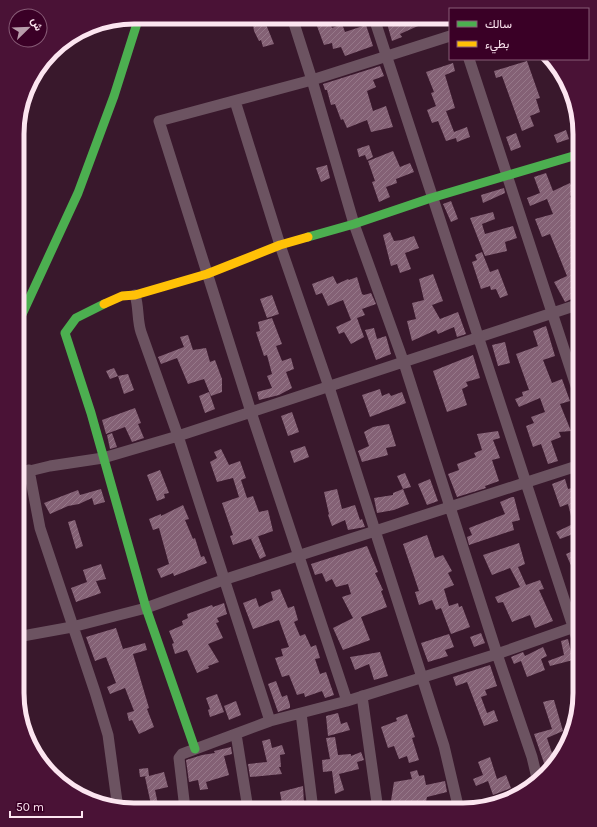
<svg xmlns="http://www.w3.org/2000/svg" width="597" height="827" viewBox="0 0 597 827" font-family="Karla,Vazirmatn,sans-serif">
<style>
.building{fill:url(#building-hatch)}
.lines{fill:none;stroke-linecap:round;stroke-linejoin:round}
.street{stroke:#6c5361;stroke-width:11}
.fast{stroke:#4caf50;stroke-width:9}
.slow{stroke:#ffc107;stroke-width:9}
.rim{fill:none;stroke:#fce5f0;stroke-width:5}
</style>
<defs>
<pattern id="building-hatch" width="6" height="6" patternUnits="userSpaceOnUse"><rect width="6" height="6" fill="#846175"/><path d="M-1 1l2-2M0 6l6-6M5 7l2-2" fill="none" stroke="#967889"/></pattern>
</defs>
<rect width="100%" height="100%" fill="#39182c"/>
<path class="building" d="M252 17H263L274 44 263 47 261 40 259 41 254 31Z
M314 18H328L332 28 342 24 345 32 366 25 373 46 345 56 341 47 333 49 332 43 324 45Z
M392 18H415L418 26 400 34 402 37 392 41 386 20Z
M527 61 540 98 536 99 540 112 530 116 534 126 522 131 502 76 496 78 494 71Z
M453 63 455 71 445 75 455 108 446 111 454 132 467 127 470 137 457 142 456 138 446 141 438 121 432 123 427 110 436 106 431 93 434 92 426 72Z
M380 66 384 76 373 80 376 87 367 91 373 111 386 106 393 127 371 132 367 120 347 128 343 119 341 120 335 104 331 105 327 90H325L323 84Z
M566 130 569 139 557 143 554 135Z
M516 133 521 147 511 151 506 137Z
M369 145 373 157 367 160 365 155 359 157 357 149Z
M393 151 400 167 410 163 414 172 396 179 397 183 386 187 390 197 379 202 372 182 375 181 368 161Z
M327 165 330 178 321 182 316 168Z
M546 173 553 191 570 183 575 194 570 196 580 224V228L575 231 580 241V250L576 252 580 260V295L565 302 554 282 567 276 550 234 542 237 535 219 553 214 547 199 530 206 527 198 540 193 534 177Z
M504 188 505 193 483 203 481 195Z
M451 201 458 219 451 222 443 204Z
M493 212 495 219 482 224 485 234 513 226 517 238 505 242 507 251 485 256 470 218Z
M390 232 394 241 402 240 414 236 419 248 405 253 411 269 400 273 397 264 391 266 383 235Z
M482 252 490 272 498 269 508 295 500 298 496 289 491 290 490 286 481 289 472 262 477 260 475 255Z
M433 274 443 301 432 305 440 319 458 312 466 334 457 337 454 327 438 334 436 330 412 341 407 321 416 319 412 303 424 300 419 279Z
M333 276 337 284 348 279 349 280 357 277 362 294 364 295 371 293 376 304 362 309 365 315 357 318 364 337 351 344 344 332 339 334 336 327 351 320 343 300 328 306 322 293 316 295 312 284Z
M272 295 279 314 267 318 260 299Z
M272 318 282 344 276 346 282 361 291 358 294 369 286 372 292 388 279 395 259 400 257 392 272 388 267 376 272 374 267 355 264 356 256 332 260 331 258 322Z
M546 326 555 356 543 360 552 383 562 379 570 401 560 404 571 431 559 432 561 437 551 441 558 461 548 464 541 444 533 447 526 426 534 423 531 417 545 412 540 398 519 407 515 399 523 396 522 392 529 390 516 354 538 346 533 331Z
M374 328 377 339 386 336 391 354 376 360 365 330Z
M188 335 193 350 206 348 210 362 215 360 222 379V392L211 396 204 379 188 384 177 358 161 364 158 357 184 347 180 337Z
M505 342 510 363 498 366 492 345Z
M473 355 480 378 466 382 468 386 462 389 467 405 447 412 433 371Z
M114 368 118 376 128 374 134 390 124 394 118 376 110 379 106 371Z
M380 389 382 396 389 393 391 396 402 392 406 403 370 417 362 395Z
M209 392 215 409 205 413 199 396Z
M135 408 141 423 138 424 144 438 132 442 125 427 106 434 102 420Z
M292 412 299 432 288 436 281 416Z
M389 424 396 446 386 448 388 455 362 462 358 451 369 446 364 432 373 427Z
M498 431 500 438 493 440 500 458 492 460 499 481 485 486 486 488 457 497 448 474 459 470 457 464 476 457 474 453 482 450 477 434Z
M112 433 117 447 110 449 107 435Z
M305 446 309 457 294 463 290 451Z
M221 449 229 465 240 461 246 478 241 480 247 498 253 496 259 512 268 510 273 531 233 545 230 536 233 535 222 503 239 497 233 478 217 482 210 462 217 458 214 452Z
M160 470 169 493 164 494 165 498 157 501 147 475Z
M405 473 411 487 403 489 409 504 394 510 377 513 374 498 393 495V493L403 489 397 476Z
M430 479 438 501 427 505 418 484Z
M565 479 568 489 580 486V567L573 570 566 554 578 549 573 534 560 539 556 532 573 524 568 504 560 507 552 484Z
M101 489 105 502 94 505 92 498 79 504 68 506 50 514 44 503 78 490 80 495Z
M337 489 342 509 355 505 360 520 362 519 365 527 348 530 345 520 332 526 328 515 329 514 324 492Z
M512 497H514L520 520 512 522 514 530 469 545 467 537 472 535 469 528 505 514 500 502Z
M183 505 189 519 185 520 193 539 195 538 201 557 204 556 207 563 174 576 173 573 161 578 157 569 169 564 159 528 153 530 149 519 161 514V516Z
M75 520 83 546 76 549 68 522Z
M427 535 435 558 443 555 452 571 448 573 454 585 444 589 449 606 458 603 459 607 462 606 470 627 451 634 441 608 436 610 432 600 419 605 415 592 419 591 403 544Z
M258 536 266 556 260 559 251 539Z
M519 543 525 564 518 567 526 585 540 580 544 589 539 590 553 621 535 628 530 615 512 622 503 602 498 603 495 597 520 587 510 568 492 575 483 555Z
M367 546 378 572 375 573 383 590 381 591 387 607 361 617 370 640 343 650 333 628 353 618 342 597 351 594 348 584 336 587 332 579 326 582 322 573 315 575 311 564Z
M101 564 106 579 96 581 101 593 76 602 71 588 87 582 83 570Z
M280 589 288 608 294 606 298 620 294 622 300 636 305 634 311 647 316 645 320 658 315 659 320 674 326 672 334 695 325 698 322 691 305 697 304 693 297 695 289 675 282 677 275 658 283 656 281 649 289 647 279 620 253 629 243 603 256 598 259 607 273 600 271 592Z
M224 603 227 614 217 618 219 622 216 623 223 638 208 644 219 662 208 666 209 668 197 673 187 650 175 654 172 644 174 643 169 631 183 625 182 621 188 618 187 614 212 605 213 607Z
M116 628 123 649 145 643 147 650 133 654 149 708 147 709 154 727 139 734 132 720 129 721 127 713 134 711 125 688 110 694 107 687 116 683 106 657 95 661 86 637Z
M481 633 485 643 474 647 470 637Z
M449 634 454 647 445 650 448 656 428 662 421 643Z
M568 639 573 660 550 666 548 661 564 655 561 641Z
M543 647 547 656 541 659 545 670 527 677 521 661 514 664 511 657 523 652 525 656Z
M380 652 388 676 374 680 369 664 355 670 350 657Z
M490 665 497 686 485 690 487 695 481 697 487 713 494 710 498 721 484 726 467 682 456 686 453 677Z
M276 681 282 697 287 695 290 705V708L278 712 268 684Z
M217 694 224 712 210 717 208 710 210 709 206 698Z
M551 700H554L563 731 547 738 555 762 545 766 534 734 552 729 543 702Z
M236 701 241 715 229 720 224 706Z
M338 713 341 724 347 722 350 730 328 736 326 716Z
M407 714 415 737 412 738 419 760 409 763 407 756 399 759 394 746 388 748 381 727 397 721 396 718Z
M335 737 338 755 351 754V756L361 752 364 760 357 762 359 769 339 774 344 790 335 794 332 771 323 772 322 760 330 759 326 738Z
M270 739 272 748 282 745 285 754 280 755 281 767H279L282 774 250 777 248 764 267 762 262 741Z
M231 747 232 754 224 756 229 775 206 782 208 789 200 790 198 780 189 782 186 760 202 755 215 753 214 751Z
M490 757 497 779 506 775 511 788 493 795 488 781 476 786 473 779 483 775 478 762Z
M148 768 149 776 164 772 168 787 155 790 159 809H152L145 777 147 776 140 777 139 769Z
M417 770 419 776 424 775 426 785 445 781 447 792 427 797 424 810H403L390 807 394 782 412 779 410 772Z
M303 786 304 804 283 809 280 792Z"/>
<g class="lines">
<path class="street" d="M292 17 312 80 354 224 404 363 497 654 532 757 537 778
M374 18 580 648
M469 59 580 398
M235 101 280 245 329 387 444 746 459 810
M135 295C139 307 137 320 141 332L178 436 270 721
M29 470 40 528 95 692 108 735 118 809
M17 474 50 466 103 458 178 436 580 304
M17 637 72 627 146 608 223 580 580 465
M362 696 378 810
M347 701 251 412 159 121 312 80 450 36
M301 713 313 810
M236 734 248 809
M185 809 179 758 182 754 270 721 347 701 497 654 580 625"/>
<path class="fast" d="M308 237 354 224 431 198 580 154
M104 304 76 318 65 333 91 413 146 608 195 749
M18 323 78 193 114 96 139 17"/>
<path class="slow" d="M104 304 122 296 135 295 207 274 280 245 308 237"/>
</g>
<path d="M0 0H597V827H0ZM134 24H463A110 110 0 0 1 573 134V693A110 110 0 0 1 463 803H134A110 110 0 0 1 24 693V134A110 110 0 0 1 134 24Z" fill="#4a1236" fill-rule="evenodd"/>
<path class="rim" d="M134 24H463A110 110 0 0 1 573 134V693A110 110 0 0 1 463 803H134A110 110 0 0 1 24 693V134A110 110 0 0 1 134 24Z"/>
<rect x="449" y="8" width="140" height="52" fill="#3a0026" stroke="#885c77"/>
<rect x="457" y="21" width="20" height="6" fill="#4caf50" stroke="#885c77"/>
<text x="485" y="28" font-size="12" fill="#fce5f0">سالك</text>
<rect x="457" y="41" width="20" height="6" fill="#ffc107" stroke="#885c77"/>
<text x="485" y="48" font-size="12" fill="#fce5f0">بطيء</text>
<g transform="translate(28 28) rotate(67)"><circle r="19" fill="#3a0026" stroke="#885c77"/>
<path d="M0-3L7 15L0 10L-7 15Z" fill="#b89dab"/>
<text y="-6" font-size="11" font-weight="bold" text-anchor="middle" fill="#fce5f0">ش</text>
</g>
<path d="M10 811v6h72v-6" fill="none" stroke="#fce5f0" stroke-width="2"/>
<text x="16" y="811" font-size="12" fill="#fce5f0" stroke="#3a0026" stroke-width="3" paint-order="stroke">50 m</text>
</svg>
